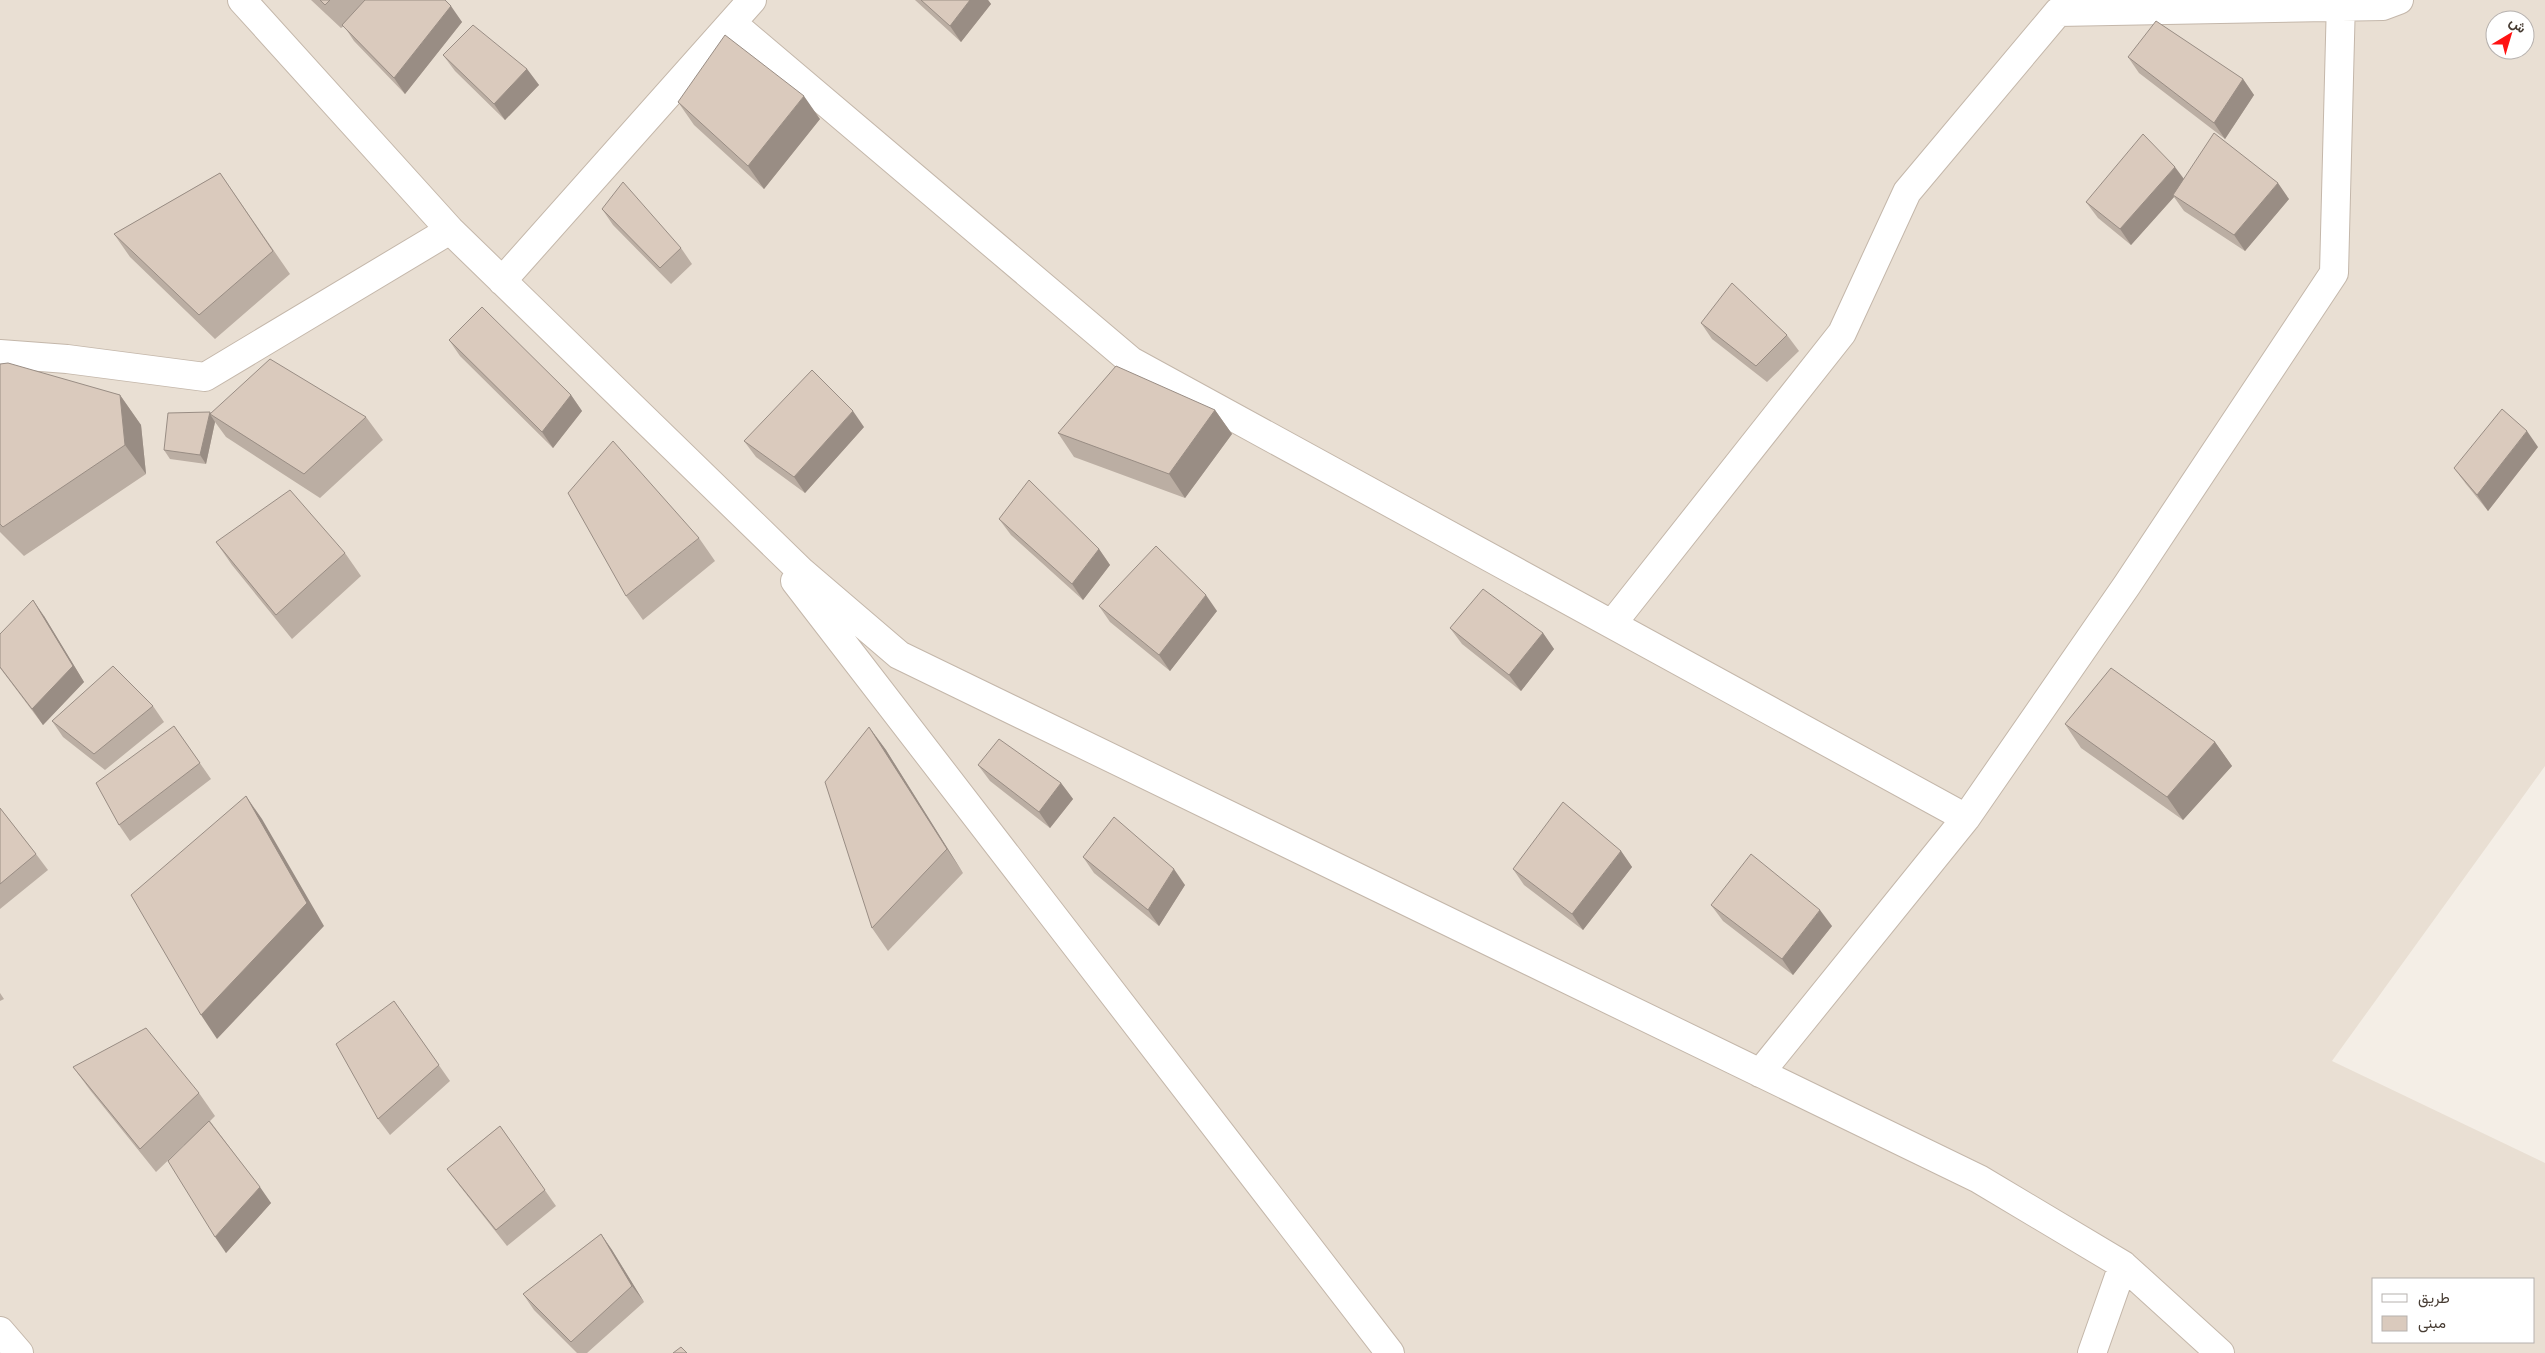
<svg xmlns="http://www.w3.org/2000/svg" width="2545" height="1353" viewBox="0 0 2545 1353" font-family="'Exo 2',Vazirmatn,sans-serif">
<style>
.residential{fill:#e9dfd3;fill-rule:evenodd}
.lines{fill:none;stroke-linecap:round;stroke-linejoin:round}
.minor-casing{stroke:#c4b7aa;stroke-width:30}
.minor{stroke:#fff;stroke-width:28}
.wall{fill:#bbaea3}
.shaded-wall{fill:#998d84}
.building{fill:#dacabd;stroke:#998d84}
</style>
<rect width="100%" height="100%" fill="#f4eee6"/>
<path class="residential" d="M0 0H2545V766L2332 1061 2545 1163V1353H0ZM2495 20H2525V50H2495ZM2374 1279H2534V1342H2374Z"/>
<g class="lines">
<defs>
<path id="minor" d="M242 0 450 230 802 572 899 655 1979 1179 2123 1265 2220 1353
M732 23 1131 361 1966 818
M502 281 752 0
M0 354 67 359 205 377 450 230
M795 581 1390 1353
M1612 624 1842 333 1907 192 2058 12 2383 6 2399 0
M1760 1073 1966 818 2127 585 2334 273 2341 0
M0 1331 19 1353
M2092 1353 2123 1265"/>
</defs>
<use href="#minor" class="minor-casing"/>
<use href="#minor" class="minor"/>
</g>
<path class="wall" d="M311 0H445L462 22 405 94 354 41 344 26 341 28Z
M915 0H988L991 4 961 42Z
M443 55 527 69 539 85 505 120 455 71Z
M2128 57 2243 79 2254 95 2225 139 2139 73Z
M678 102 820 119 764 189 694 125Z
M220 173 290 274 215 339 130 257 114 234Z
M2184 179 2289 199 2245 251 2184 211 2174 197 2131 245 2098 218 2086 202Z
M602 209 681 248 692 264 671 284 613 225Z
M1701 323 1787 335 1799 351 1767 382 1712 339Z
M449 340 571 395 582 411 553 448 460 356Z
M0 364 120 395 141 425 146 474 24 556 0 532Z
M1215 410 1232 434 1185 498 1074 457 1058 433Z
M211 413 366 417 383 440 320 498 226 437 215 422 206 464 170 459 164 450Z
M864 427 805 493 756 457 744 441Z
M2538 447 2488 511 2466 484 2454 468Z
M999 519 1099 549 1110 565 1083 600 1011 535Z
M699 538 715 561 643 620 626 596Z
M216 542 345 553 361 576 292 639 232 565Z
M1099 606 1217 611 1170 671 1110 622Z
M44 616 84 682 43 725 0 668V634Z
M1450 628 1543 633 1554 649 1521 691 1462 644Z
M153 706 164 722 105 770 63 737 52 721Z
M2065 724 2215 742 2232 766 2183 820 2081 748Z
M174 726 211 779 130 841 119 825Z
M869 727 886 750 963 873 888 951 872 928Z
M978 765 1061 783 1073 799 1050 828 990 781Z
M0 808 36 854 48 870 0 909Z
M1621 851 1632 867 1583 930 1524 885 1513 869Z
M1083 857 1185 885 1159 926 1094 873Z
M1711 905 1832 926 1793 975 1723 921Z
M0 993 4 999 0 1001Z
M394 1001 450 1081 390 1135 378 1119Z
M73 1067 199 1093 215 1116 210 1121 271 1203 226 1253 184 1145 156 1172 90 1090Z
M500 1126 556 1206 507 1246 459 1185 447 1169Z
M601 1234 612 1250 644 1302 587 1353H577L534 1310 523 1294Z"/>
<path class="shaded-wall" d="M970 0H988L991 4 961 42 950 26Z
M451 6 462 22 405 94 394 78Z
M527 69 539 85 505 120 494 104Z
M2243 79 2254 95 2225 139 2214 123Z
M804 96 820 119 764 189 748 166Z
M2175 167 2187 183 2173 195 2174 197 2131 245 2120 229Z
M2278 183 2289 199 2245 251 2234 235Z
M120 395 141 425 146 474 125 445Z
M571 395 582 411 553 448 542 432Z
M1215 410 1232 434 1185 498 1169 474Z
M853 411 864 427 805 493 794 477Z
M210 412 212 415 210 414 215 422 206 464 200 455Z
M2527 431 2538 447 2488 511 2477 495Z
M1099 549 1110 565 1083 600 1072 584Z
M1206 595 1217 611 1170 671 1159 655Z
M33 600 44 616 84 682 43 725 32 709Z
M1543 633 1554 649 1521 691 1509 675Z
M869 727 886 750 963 873 947 849Z
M2215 742 2232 766 2183 820 2167 797Z
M1061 783 1073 799 1050 828 1039 812Z
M246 796 262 819 324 926 217 1039 201 1015Z
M1621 851 1632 867 1583 930 1572 914Z
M1174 869 1185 885 1159 926 1148 910Z
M1820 910 1832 926 1793 975 1782 959Z
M260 1187 271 1203 226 1253 215 1237Z
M601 1234 612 1250 644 1302 632 1286Z"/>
<path class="building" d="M320 0H330L325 5Z
M365 0H445L451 6 394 78 342 25Z
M921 0H970L950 26Z
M2156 21 2243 79 2214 123 2128 57Z
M473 25 527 69 494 104 443 55Z
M725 35 804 96 748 166 678 102Z
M2214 133 2278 183 2234 235 2173 195Z
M2143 134 2175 167 2120 229 2086 202Z
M220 173 273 251 199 315 114 234Z
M623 182 681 248 660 268 602 209Z
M1732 283 1787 335 1756 366 1701 323Z
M482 307 571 395 542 432 449 340Z
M270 359 366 417 304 474 210 414Z
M8 363 120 395 125 445 3 527 0 524V364Z
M1116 366 1215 410 1169 474 1058 433Z
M812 370 853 411 794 477 744 441Z
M2502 409 2527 431 2477 495 2454 468Z
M210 412 200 455 164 450 168 413Z
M613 441 699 538 626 596 568 493Z
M1029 480 1099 549 1072 584 999 519Z
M290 490 345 553 276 615 216 542Z
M1156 546 1206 595 1159 655 1099 606Z
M1483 589 1543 633 1509 675 1450 628Z
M33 600 73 666 32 709 0 667V634Z
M113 666 153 706 94 754 52 721Z
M2111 668 2215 742 2167 797 2065 724Z
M174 726 200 763 119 825 96 783Z
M869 727 947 849 872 928 825 782Z
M999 739 1061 783 1039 812 978 765Z
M246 796 307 903 201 1015 131 895Z
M1563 802 1621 851 1572 914 1513 869Z
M0 808 36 854 0 884Z
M1114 817 1174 869 1148 910 1083 857Z
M1751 854 1820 910 1782 959 1711 905Z
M394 1001 439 1065 378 1119 336 1044Z
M146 1028 199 1093 140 1149 73 1067Z
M209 1121 260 1187 215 1237 168 1161Z
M500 1126 545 1190 496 1230 447 1169Z
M601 1234 632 1286 571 1342 523 1294Z
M681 1347 687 1353H673Z"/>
<rect x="2372" y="1278" width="162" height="65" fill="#ffffff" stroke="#b6b1ae"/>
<rect x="2382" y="1294" width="25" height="8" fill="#ffffff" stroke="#b6b1ae"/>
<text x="2418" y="1303" font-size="15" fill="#483d34">طريق</text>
<rect x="2382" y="1316" width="25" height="15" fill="#dacabd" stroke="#b6b1ae"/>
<text x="2418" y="1328" font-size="15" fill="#483d34">مبنى</text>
<g transform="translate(2510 35) rotate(38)"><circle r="24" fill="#ffffff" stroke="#b6b1ae"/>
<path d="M0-4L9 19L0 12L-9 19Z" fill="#ff1212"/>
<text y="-8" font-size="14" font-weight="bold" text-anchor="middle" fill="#483d34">ش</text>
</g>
</svg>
